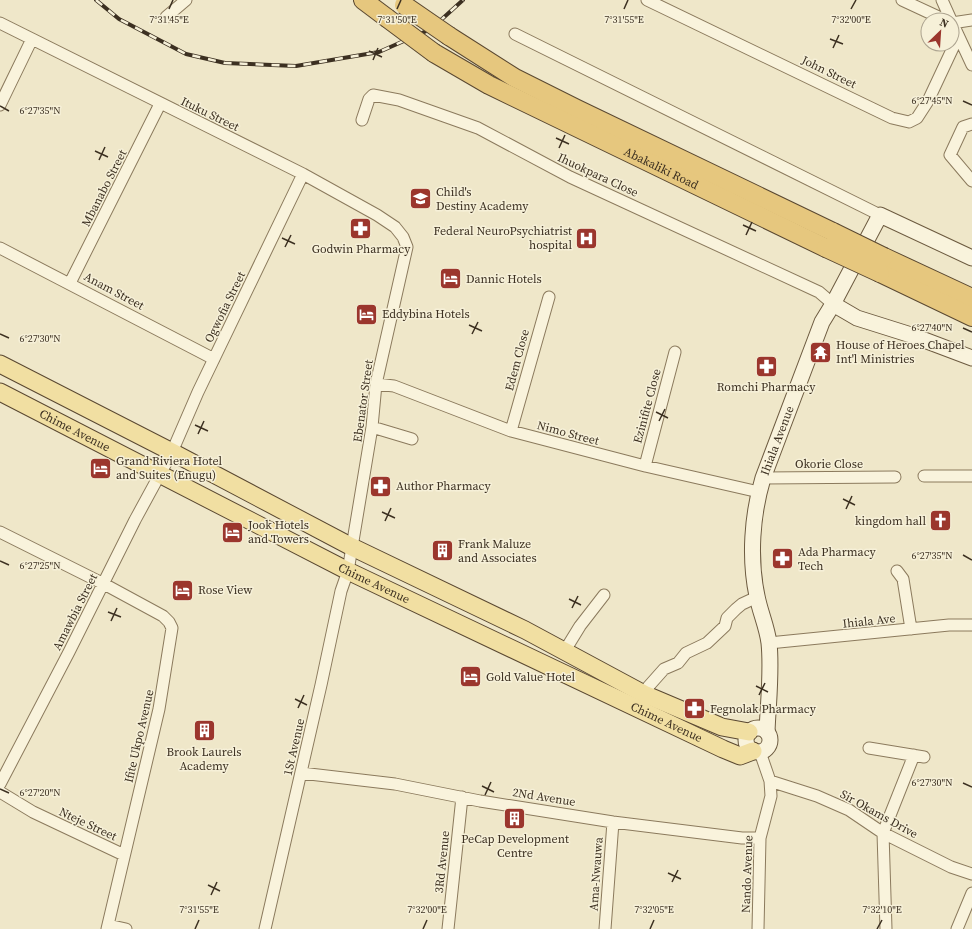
<svg xmlns="http://www.w3.org/2000/svg" width="972" height="929" viewBox="0 0 972 929" font-family="'Source Serif 4',serif">
<style>
.lines{fill:none;stroke-linecap:round;stroke-linejoin:round}
.minor-casing{stroke:#8b7a5d;stroke-width:13}
.secondary-casing{stroke:#6d5b40;stroke-width:17}
.primary-casing{stroke:#5a4831;stroke-width:19}
.trunk-casing{stroke:#5a4831;stroke-width:20}
.minor{stroke:#f9f3dc;stroke-width:11}
.secondary{stroke:#f9f3dc;stroke-width:15}
.primary{stroke:#f1dfa2;stroke-width:17}
.trunk{stroke:#e6c77e;stroke-width:18}
.rail-casing{stroke:#3c3021;stroke-width:4}
.rail{stroke:#f6f0d8;stroke-width:2.5;stroke-dasharray:8;stroke-linecap:butt}
.trunk-bridge-casing{stroke:#5a4831;stroke-width:20;stroke-linecap:butt}
.trunk-bridge{stroke:#e6c77e;stroke-width:18}
.ticks{fill:none;stroke:#3c3021;stroke-width:1.5}
.labels{text-anchor:middle;dominant-baseline:central;stroke-width:3;stroke-linejoin:round;paint-order:stroke}
.street-label{font-size:12px;fill:#3c3021;stroke:#f6f0d8}
.poi-label{font-size:12px;fill:#3c3021;stroke:#f6f0d8;text-anchor:start}
.ticks-label{font-size:10px;text-anchor:middle;fill:#3c3021;stroke:#f6f0d8;stroke-width:3;stroke-linejoin:round;paint-order:stroke}
</style>
<rect width="100%" height="100%" fill="#efe7c9"/>
<g class="lines">
<defs>
<path id="minor" d="M647 0 892 118 909 122 917 118 928 101 958 37
M902 0 945 20
M942 0 951 20
M166 17 186 0
M952 22 972 65
M0 23 303 174 377 215 395 227 403 237 407 247 376 384 372 427 348 571 341 591 321 685 265 929
M952 23 972 20
M515 34 880 215
M0 105 32 39
M362 120 369 99 373 95 399 100 478 128 570 177 819 292 833 304
M972 124 963 127 950 155 972 181
M0 248 214 359
M70 283 160 104
M376 384 394 386 511 431 645 466 759 492
M372 427 412 439
M511 431 549 297
M645 466 675 352
M924 476H972
M763 478 895 477
M0 532 104 584 163 616 169 622 172 628 159 709 107 929
M897 571 903 579 911 629
M769 643 949 625H972
M564 652 580 626 604 595
M644 694 648 687 664 669 678 663 686 653 707 643 725 626 727 618 736 609 742 604 757 597
M869 748 924 757
M301 773 395 784 480 801 613 822 742 838H760
M770 781 817 796 849 810 883 833 951 867 972 874
M0 784 69 652 135 520 172 452 198 392 303 174
M0 792 33 812 124 855
M108 925 126 929
M448 929 462 797
M605 929 613 822
M758 929 760 838 771 796 770 781 760 752
M886 929 883 833 914 755
M957 929 972 893"/>
<g id="secondary">
<path d="M833 304 857 318 911 335 972 358"/>
<circle cx="758" cy="740" r="12"/>
<path id="s1" d="M767 732C768 704 772 671 769 643 767 627 760 612 757 596 749 558 752 515 763 478L822 322 833 304 880 215 972 258"/>
</g>
<g id="primary">
<path d="M0 364 172 452 352 547 525 630 644 694 722 727 749 732"/>
<path id="s2" d="M0 392 348 571 723 749 740 756 753 751"/>
</g>
<g id="trunk">
<path d="M363 0 387 18"/>
<path d="M449 36 515 78 577 109 833 232"/>
<path id="s3" d="M434 53 489 85 826 248"/>
<path d="M884 257 972 298"/>
<path d="M880 273 972 317"/>
</g>
</defs>
<use href="#minor" class="minor-casing"/>
<use href="#secondary" class="secondary-casing"/>
<use href="#primary" class="primary-casing"/>
<use href="#trunk" class="trunk-casing"/>
<use href="#minor" class="minor"/>
<use href="#secondary" class="secondary"/>
<use href="#primary" class="primary"/>
<use href="#trunk" class="trunk"/>
<defs>
<path id="rail" d="M96 0 119 19 186 54 225 63 296 66 379 52 431 29 463 0"/>
</defs>
<use href="#rail" class="rail-casing"/>
<use href="#rail" class="rail"/>
<defs>
<path id="trunk-bridge" d="M404 5 449 36
M387 18 434 53
M833 232 884 257
M826 248 880 273"/>
</defs>
<use href="#trunk-bridge" class="trunk-bridge-casing"/>
<use href="#trunk-bridge" class="trunk-bridge"/>
</g>
<path class="ticks" d="M169 9 173 0M397 9 401 0M624 9 628 0M851 9 856 0M830 39 843 44M833 48 839 35M369 51 382 57M373 60 378 48M963 101 972 105M0 106 9 111M556 138 569 144M559 148 565 135M95 151 108 157M99 160 105 147M743 225 756 231M746 235 752 222M282 238 295 244M285 247 291 235M469 325 482 331M963 328 972 332M0 334 9 338M472 334 478 322M656 412 668 418M659 421 665 409M195 425 208 431M198 434 204 421M843 499 855 505M846 509 852 496M382 512 395 518M385 521 391 508M963 555 972 560M0 561 9 565M569 599 581 605M572 608 578 596M108 612 121 617M111 621 117 608M756 686 768 692M759 695 765 683M295 699 307 705M298 708 304 695M963 783 972 787M482 786 494 792M0 789 9 793M485 795 491 782M668 873 681 879M672 882 678 870M208 885 220 891M211 895 217 882M195 929 199 920M423 929 427 920M650 929 654 920M877 929 882 920"/>
<defs>
<symbol id="school-square" viewBox="-11 -11 22 22"><rect x="-9" y="-9" width="18" height="18" rx="4" fill="#9b362d" stroke="#f6f0d8"/><path d="M0-5L7-2L0 1L-7-2ZM-4 1L0 2.5L4 1V4Q0 6-4 4Z" fill="#fff"/></symbol>
<symbol id="pharmacy-square" viewBox="-11 -11 22 22"><rect x="-9" y="-9" width="18" height="18" rx="4" fill="#9b362d" stroke="#f6f0d8"/><path d="M-2-6h4v4h4v4h-4v4h-4v-4h-4v-4h4Z" fill="#fff"/></symbol>
<symbol id="hospital-square" viewBox="-11 -11 22 22"><rect x="-9" y="-9" width="18" height="18" rx="4" fill="#9b362d" stroke="#f6f0d8"/><path d="M-5-5h3v3.5h4V-5h3V5h-3V1.5h-4V5h-3Z" fill="#fff"/></symbol>
<symbol id="hotel-square" viewBox="-11 -11 22 22"><rect x="-9" y="-9" width="18" height="18" rx="4" fill="#9b362d" stroke="#f6f0d8"/><path d="M-6-4.5h1.5V1H6V5H4.5V3h-9V5H-6ZM-4 0a1.8 1.8 0 1 1 3.6 0ZM.5 0V-2.5h3Q6-2.5 6 0Z" fill="#fff"/></symbol>
<symbol id="temple-square" viewBox="-11 -11 22 22"><rect x="-9" y="-9" width="18" height="18" rx="4" fill="#9b362d" stroke="#f6f0d8"/><path d="M0-6L5-2H3V0L6.5 2.5H4V6H1.5V3h-3V6H-4V2.5H-6.5L-3 0V-2H-5Z" fill="#fff"/></symbol>
<symbol id="church-square" viewBox="-11 -11 22 22"><rect x="-9" y="-9" width="18" height="18" rx="4" fill="#9b362d" stroke="#f6f0d8"/><path d="M-1.2-6h2.4v3.5h3.3v2.4h-3.3V6h-2.4V-.1h-3.3v-2.4h3.3Z" fill="#fff"/></symbol>
<symbol id="building-square" viewBox="-11 -11 22 22"><rect x="-9" y="-9" width="18" height="18" rx="4" fill="#9b362d" stroke="#f6f0d8"/><path d="M-4-6H4V6H1V3H-1V6H-4ZM-2.5-4.3h1.7v1.8h-1.7ZM.8-4.3h1.7v1.8H.8ZM-2.5-1h1.7V.8h-1.7ZM.8-1h1.7V.8H.8Z" fill="#fff"/></symbol>
</defs>
<g fill-rule="evenodd">
<use href="#school-square" x="408" y="186" width="25" height="25"/>
<use href="#pharmacy-square" x="348" y="216" width="25" height="25"/>
<use href="#hospital-square" x="574" y="226" width="25" height="25"/>
<use href="#hotel-square" x="438" y="266" width="25" height="25"/>
<use href="#hotel-square" x="354" y="302" width="25" height="25"/>
<use href="#temple-square" x="808" y="340" width="25" height="25"/>
<use href="#pharmacy-square" x="754" y="354" width="25" height="25"/>
<use href="#hotel-square" x="88" y="456" width="25" height="25"/>
<use href="#pharmacy-square" x="368" y="474" width="25" height="25"/>
<use href="#church-square" x="928" y="508" width="25" height="25"/>
<use href="#hotel-square" x="220" y="520" width="25" height="25"/>
<use href="#building-square" x="430" y="538" width="25" height="25"/>
<use href="#pharmacy-square" x="770" y="546" width="25" height="25"/>
<use href="#hotel-square" x="170" y="578" width="25" height="25"/>
<use href="#hotel-square" x="458" y="664" width="25" height="25"/>
<use href="#pharmacy-square" x="682" y="696" width="25" height="25"/>
<use href="#building-square" x="192" y="718" width="25" height="25"/>
<use href="#building-square" x="502" y="806" width="25" height="25"/>
</g>
<g class="labels">
<g class="street-label">
<text transform="translate(829 72) rotate(26)">John Street</text>
<text transform="translate(210 114) rotate(26)">Ituku Street</text>
<text stroke="none"><textPath href="#s3" startOffset="255">Abakaliki Road</textPath></text>
<text transform="translate(598 175) rotate(25)">Ihuokpara Close</text>
<text transform="translate(104 188) rotate(-63)">Mbanabo Street</text>
<text transform="translate(114 291) rotate(28)">Anam Street</text>
<text transform="translate(225 307) rotate(-64)">Ogwofia Street</text>
<text transform="translate(517 360) rotate(-75)">Edem Close</text>
<text transform="translate(363 401) rotate(-82)">Ebenator Street</text>
<text transform="translate(647 406) rotate(-75)">Ezinifite Close</text>
<text stroke="none"><textPath href="#s2" startOffset="84">Chime Avenue</textPath></text>
<text transform="translate(568 433) rotate(15)">Nimo Street</text>
<text stroke="none"><textPath href="#s1" startOffset="297">Ihiala Avenue</textPath></text>
<text x="829" y="464">Okorie Close</text>
<text stroke="none"><textPath href="#s2" startOffset="420">Chime Avenue</textPath></text>
<text transform="translate(75 612) rotate(-63)">Amawbia Street</text>
<text transform="translate(869 621) rotate(-6)">Ihiala Ave</text>
<text stroke="none"><textPath href="#s2" startOffset="744">Chime Avenue</textPath></text>
<text transform="translate(139 736) rotate(-77)">Ifite Ukpo Avenue</text>
<text transform="translate(294 747) rotate(-77)">1St Avenue</text>
<text transform="translate(544 797) rotate(9)">2Nd Avenue</text>
<text transform="translate(879 814) rotate(29)">Sir Okams Drive</text>
<text transform="translate(88 824) rotate(25)">Nteje Street</text>
<text transform="translate(442 862) rotate(-84)">3Rd Avenue</text>
<text transform="translate(596 874) rotate(-86)">Ama-Nwauwa</text>
<text transform="translate(747 874) rotate(-88)">Nando Avenue</text>
</g>
<g class="poi-label">
<text x="436" y="192">Child's<tspan x="436" dy="14">Destiny Academy</tspan></text>
<text x="572" y="231" text-anchor="end">Federal NeuroPsychiatrist<tspan x="572" dy="14">hospital</tspan></text>
<text x="361" y="249" text-anchor="middle">Godwin Pharmacy</text>
<text x="466" y="279">Dannic Hotels</text>
<text x="382" y="314">Eddybina Hotels</text>
<text x="836" y="345">House of Heroes Chapel<tspan x="836" dy="14">Int'l Ministries</tspan></text>
<text x="766" y="387" text-anchor="middle">Romchi Pharmacy</text>
<text x="116" y="461">Grand Riviera Hotel<tspan x="116" dy="14">and Suites (Enugu)</tspan></text>
<text x="396" y="486">Author Pharmacy</text>
<text x="926" y="521" text-anchor="end">kingdom hall</text>
<text x="248" y="525">Jook Hotels<tspan x="248" dy="14">and Towers</tspan></text>
<text x="458" y="544">Frank Maluze<tspan x="458" dy="14">and Associates</tspan></text>
<text x="798" y="552">Ada Pharmacy<tspan x="798" dy="14">Tech</tspan></text>
<text x="198" y="590">Rose View</text>
<text x="486" y="677">Gold Value Hotel</text>
<text x="710" y="709">Fegnolak Pharmacy</text>
<text x="204" y="752" text-anchor="middle">Brook Laurels<tspan x="204" dy="14">Academy</tspan></text>
<text x="515" y="839" text-anchor="middle">PeCap Development<tspan x="515" dy="14">Centre</tspan></text>
</g>
</g>
<g class="ticks-label">
<text x="169" y="23">7°31'45"E</text>
<text x="397" y="23">7°31'50"E</text>
<text x="624" y="23">7°31'55"E</text>
<text x="851" y="23">7°32'00"E</text>
<text x="932" y="104">6°27'45"N</text>
<text x="40" y="114">6°27'35"N</text>
<text x="932" y="331">6°27'40"N</text>
<text x="40" y="342">6°27'30"N</text>
<text x="932" y="559">6°27'35"N</text>
<text x="40" y="569">6°27'25"N</text>
<text x="932" y="786">6°27'30"N</text>
<text x="40" y="796">6°27'20"N</text>
<text x="199" y="913">7°31'55"E</text>
<text x="427" y="913">7°32'00"E</text>
<text x="654" y="913">7°32'05"E</text>
<text x="882" y="913">7°32'10"E</text>
</g>
<g transform="translate(940 32) rotate(25)"><circle r="19" fill="#f6f0d8" stroke="#aca38f"/>
<path d="M0-3L7 15L0 10L-7 15Z" fill="#9b362d"/>
<text y="-6" font-size="11" font-weight="bold" text-anchor="middle" fill="#3c3021">N</text>
</g>
</svg>
